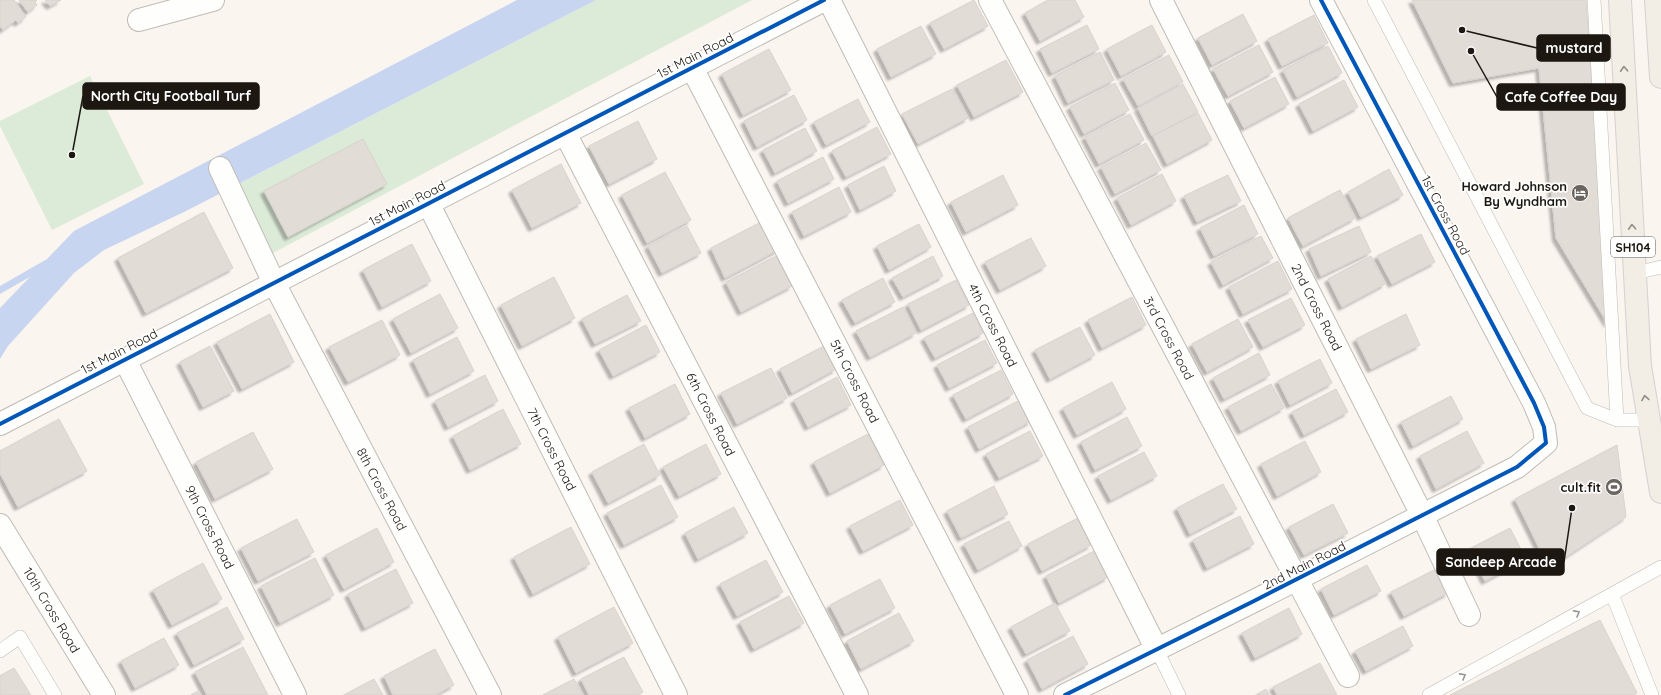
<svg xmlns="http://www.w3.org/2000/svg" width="1661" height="695" viewBox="0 0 1661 695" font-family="Quicksand,sans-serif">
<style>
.green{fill:#dcead8}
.water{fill:#c7d5f1}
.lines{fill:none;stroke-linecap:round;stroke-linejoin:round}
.stream{stroke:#c7d5f1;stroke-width:7}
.building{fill:#e2dcd6;stroke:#d8d3cd;filter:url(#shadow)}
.service-casing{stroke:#c0bbb5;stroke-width:14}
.minor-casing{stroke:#c0bbb5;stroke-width:24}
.primary-casing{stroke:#d4d1ce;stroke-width:24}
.service{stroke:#fefefd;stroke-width:13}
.minor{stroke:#fefefd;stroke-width:22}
.primary{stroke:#f2eee6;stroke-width:22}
.cycleway-casing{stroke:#fff;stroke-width:6}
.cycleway{stroke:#0057b8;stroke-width:4}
.oneway{stroke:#928e86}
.oneway2{stroke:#989693}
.labels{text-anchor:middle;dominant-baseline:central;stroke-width:3.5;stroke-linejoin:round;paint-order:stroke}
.shield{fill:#fff;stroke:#605d58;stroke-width:1}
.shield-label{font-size:12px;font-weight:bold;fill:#1c1811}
.street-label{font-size:13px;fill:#1c1811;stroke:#fff}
.poi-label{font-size:13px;font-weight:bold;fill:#1c1811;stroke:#fff;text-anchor:end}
.leader{fill:none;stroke:#1c1811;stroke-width:1.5}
.callout-dot{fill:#1c1811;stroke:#fff;stroke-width:1.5}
.callout{fill:#1c1811;stroke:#1c1811;stroke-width:1.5}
.callout-label{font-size:14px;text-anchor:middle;font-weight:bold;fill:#fff}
</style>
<defs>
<filter id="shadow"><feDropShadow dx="-3.5" dy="3.5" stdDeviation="1" flood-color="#0004"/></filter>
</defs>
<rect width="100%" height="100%" fill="#faf5ef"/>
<path class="green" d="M596 0H752L271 254 237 185Z
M90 76 144 184 52 230 0 126V121Z"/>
<path class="water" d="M517 0H596L186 211 104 250 74 273 8 346 0 359V308L74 231Z"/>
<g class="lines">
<path class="stream" d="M0 290 47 263"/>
</g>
<path class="building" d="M0 0H14L26 17 18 23 16 20 3 30 0 26Z
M19 0H37L35 2 37 5 28 12Z
M45 0H61L50 6Z
M974 0 988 26 944 49 930 23Z
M1048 0H1075L1084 17 1040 41 1025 13Z
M1412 0H1586L1608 324 1556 238 1539 68 1453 83Z
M1243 14 1257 41 1212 65 1198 38Z
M1314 15 1328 43 1282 66 1268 39Z
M1087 25 1099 49 1052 73 1040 49Z
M1152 25 1166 52 1121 76 1107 49Z
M921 26 936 54 891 77 877 49Z
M1259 45 1273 72 1228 96 1213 69Z
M1328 46 1342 73 1297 97 1283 70Z
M769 49 791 90 743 115 722 74Z
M1100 52 1114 80 1068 103 1055 76Z
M1169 55 1183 82 1138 106 1123 79Z
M1006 60 1023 92 974 117 957 85Z
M1275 77 1289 104 1244 128 1230 101Z
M1344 80 1358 107 1313 131 1299 104Z
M1115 83 1129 110 1084 134 1070 107Z
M1183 84 1198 112 1152 136 1138 108Z
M952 89 968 118 918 144 902 114Z
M794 95 807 120 757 147 744 121Z
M858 99 870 122 826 145 814 122Z
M1198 113 1212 140 1167 164 1153 136Z
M1130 114 1144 140 1099 164 1085 137Z
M638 121 657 159 609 184 589 146Z
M877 127 891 154 846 177 832 151Z
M805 128 817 151 775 173 763 150Z
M363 139 387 184 288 237 264 191Z
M1146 143 1161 170 1115 194 1101 167Z
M823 157 834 179 788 203 777 181Z
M561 164 581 203 532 228 512 190Z
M884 166 896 191 860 210 848 185Z
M1389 169 1403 195 1361 217 1348 192Z
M665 172 691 220 647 243 622 195Z
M1162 174 1176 201 1131 225 1117 198Z
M1003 175 1018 205 966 232 951 202Z
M1228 175 1241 201 1197 222 1184 196Z
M839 187 851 212 804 236 792 212Z
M1340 190 1355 218 1303 246 1288 218Z
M1244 205 1258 234 1214 256 1200 228Z
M204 212 233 268 146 313 118 258Z
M763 221 778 250 725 278 711 248Z
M919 224 931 247 889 270 877 246Z
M687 226 701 253 662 273 648 246Z
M1359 226 1371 252 1321 276 1309 249Z
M1421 234 1435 262 1392 284 1377 256Z
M1261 236 1273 258 1223 285 1211 262Z
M1031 238 1046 266 1000 290 985 262Z
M412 244 431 281 382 307 363 270Z
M776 256 792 286 741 312 726 282Z
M933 256 943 276 903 297 892 278Z
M1371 256 1385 284 1342 307 1328 279Z
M1278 261 1292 289 1243 314 1229 287Z
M554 277 575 318 522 346 501 305Z
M883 278 895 302 855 323 842 300Z
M956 280 969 305 921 330 908 304Z
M440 294 458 328 411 353 393 319Z
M627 295 641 321 595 344 582 319Z
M1132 297 1146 325 1102 348 1088 320Z
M1291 298 1305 325 1263 347 1248 320Z
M903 307 916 333 870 357 856 331Z
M973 313 983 333 935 358 924 338Z
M270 314 294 362 242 389 217 342Z
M1406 314 1420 345 1371 369 1356 339Z
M1238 319 1253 347 1207 372 1192 344Z
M382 320 400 355 348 382 329 347Z
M646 325 660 352 613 376 599 350Z
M1080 327 1095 355 1050 379 1035 350Z
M457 337 474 371 430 394 413 360Z
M985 340 997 363 949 388 937 365Z
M210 346 234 391 203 407 180 362Z
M824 346 836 369 792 393 780 369Z
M1259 353 1270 375 1224 399 1213 378Z
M1320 359 1332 383 1290 405 1278 381Z
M771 368 787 398 737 424 721 393Z
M1001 370 1013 394 966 419 953 395Z
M485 375 498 401 448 427 435 401Z
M837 377 851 405 808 427 794 400Z
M1112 382 1126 409 1077 435 1063 408Z
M675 384 690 414 645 438 629 408Z
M1271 384 1284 408 1241 431 1228 407Z
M1336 389 1348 412 1304 435 1292 412Z
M1451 396 1463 419 1413 446 1401 422Z
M1020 400 1031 421 979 449 968 427Z
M503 409 521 444 470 470 453 436Z
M1127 417 1142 446 1095 470 1081 442Z
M59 419 87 471 18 507 0 473V451Z
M1030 431 1043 456 999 478 986 454Z
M1467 431 1484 463 1436 489 1420 456Z
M253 432 273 469 215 499 196 462Z
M868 434 884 465 830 493 814 462Z
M1305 441 1321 472 1277 496 1261 464Z
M644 444 660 475 608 503 592 472Z
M706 444 721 474 679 496 663 467Z
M1617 445 1626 517 1549 568 1515 499Z
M1144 452 1157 476 1111 500 1098 476Z
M1223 484 1237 509 1190 534 1177 508Z
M661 485 678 517 624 545 607 513Z
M994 486 1008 514 961 538 947 511Z
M900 500 913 525 863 551 850 526Z
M1333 504 1348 533 1304 555 1289 527Z
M734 507 748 533 698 559 685 533Z
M1240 516 1254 544 1207 568 1193 540Z
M1078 518 1091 545 1042 571 1028 544Z
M297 519 314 552 258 581 241 548Z
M1009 521 1022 546 978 570 964 544Z
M571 527 590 564 533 594 514 557Z
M377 528 394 562 344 589 326 555Z
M1510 528 1526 559 1485 581 1469 549Z
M1094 551 1108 577 1059 603 1046 576Z
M315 558 334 595 280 623 261 586Z
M766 560 783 592 737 616 720 584Z
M203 563 222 599 172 625 153 590Z
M1367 565 1381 591 1334 615 1321 589Z
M396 569 413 603 365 628 348 594Z
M1436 569 1448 593 1404 616 1391 592Z
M880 579 895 608 845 634 830 605Z
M789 596 804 623 754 649 740 622Z
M1055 603 1070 631 1026 654 1011 627Z
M227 607 244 639 194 665 177 633Z
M614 607 633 643 576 673 558 637Z
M1289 608 1302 634 1255 658 1242 633Z
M899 613 914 641 861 669 847 641Z
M1600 620 1637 693 1634 695H1450Z
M1403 626 1413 646 1366 671 1355 651Z
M1073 636 1088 664 1042 689 1027 660Z
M164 638 179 665 135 688 121 661Z
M243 647 268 695H207L195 672Z
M435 649 454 685 435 695H393L384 676Z
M624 657 643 692 638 695H589L581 679Z
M1320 663 1337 695H1277L1273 687Z
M14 668 31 695H0V676Z
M374 679 383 695H344Z
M574 679 583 695H543Z
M1266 689 1269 695H1256Z
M198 691 200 695H191Z"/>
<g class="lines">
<defs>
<path id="service" d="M1374 0 1587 408 1617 420
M1594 0 1617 420H1649
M1635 273 1661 267
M1612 594 1652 695
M1157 650 1179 695
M0 651 20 637 55 695
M1429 695 1661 567"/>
<path id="minor" d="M829 0 1157 650
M990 0 1348 676
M1161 0 1422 515 1469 615
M139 20 213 0
M692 68 1017 695
M565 133 857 695
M220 168 274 283 490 695
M428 203 676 695
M125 360 295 695
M0 424 824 0
M0 525 104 695
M1065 695 1254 601 1517 467 1546 443 1544 427 1534 403 1321 0"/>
<path id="primary" d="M1620 0 1640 366 1661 492
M1656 0 1661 77"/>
</defs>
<use href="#service" class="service-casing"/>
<use href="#minor" class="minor-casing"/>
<use href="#primary" class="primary-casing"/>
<use href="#service" class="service"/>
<use href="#minor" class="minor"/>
<use href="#primary" class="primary"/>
<defs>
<path id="cycleway" d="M0 424 824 0
M1065 695 1254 601 1517 467 1546 443 1544 427 1534 403 1321 0"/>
</defs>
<use href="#cycleway" class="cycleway-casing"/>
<use href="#cycleway" class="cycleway"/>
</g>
<defs><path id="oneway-chevron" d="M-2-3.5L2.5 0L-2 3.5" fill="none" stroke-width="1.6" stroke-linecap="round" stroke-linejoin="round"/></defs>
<g class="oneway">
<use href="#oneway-chevron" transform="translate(1624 69) rotate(-93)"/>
<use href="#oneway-chevron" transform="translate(1632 227) rotate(-93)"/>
<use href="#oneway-chevron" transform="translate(1645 398) rotate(-100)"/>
</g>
<g class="oneway2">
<use href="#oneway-chevron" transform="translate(1577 613) rotate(-29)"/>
<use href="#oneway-chevron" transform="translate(1463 676) rotate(-29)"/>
</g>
<defs>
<symbol id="hotel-disc" viewBox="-11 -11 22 22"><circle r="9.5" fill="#6a655f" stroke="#fff"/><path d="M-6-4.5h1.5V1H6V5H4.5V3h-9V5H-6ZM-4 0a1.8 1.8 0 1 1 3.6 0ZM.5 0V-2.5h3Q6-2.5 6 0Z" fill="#fff"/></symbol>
<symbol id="stadium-disc" viewBox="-11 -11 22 22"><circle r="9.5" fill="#6a655f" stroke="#fff"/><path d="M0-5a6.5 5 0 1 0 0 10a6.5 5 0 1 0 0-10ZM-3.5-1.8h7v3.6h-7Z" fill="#fff"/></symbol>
</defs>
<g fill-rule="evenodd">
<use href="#hotel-disc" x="1570" y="183" width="20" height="20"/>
<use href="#stadium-disc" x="1604" y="477" width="20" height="20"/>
</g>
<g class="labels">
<rect class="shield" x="1611" y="237" width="44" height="20" rx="3"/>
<g class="shield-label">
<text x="1633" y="247">SH104</text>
</g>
<g class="street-label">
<text transform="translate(695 55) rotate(-27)">1st Main Road</text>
<text transform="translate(407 203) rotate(-27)">1st Main Road</text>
<text transform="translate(1446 215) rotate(62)">1st Cross Road</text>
<text transform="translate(1317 307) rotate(63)">2nd Cross Road</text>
<text transform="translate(993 325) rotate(63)">4th Cross Road</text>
<text transform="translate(1169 338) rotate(62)">3rd Cross Road</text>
<text transform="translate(119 351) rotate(-27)">1st Main Road</text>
<text transform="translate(855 381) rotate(63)">5th Cross Road</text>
<text transform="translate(711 414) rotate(63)">6th Cross Road</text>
<text transform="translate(552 449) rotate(63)">7th Cross Road</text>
<text transform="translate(382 489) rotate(62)">8th Cross Road</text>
<text transform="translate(210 527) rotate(63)">9th Cross Road</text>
<text transform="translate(1304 565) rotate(-27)">2nd Main Road</text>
<text transform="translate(52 610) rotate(59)">10th Cross Road</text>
</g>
<g class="poi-label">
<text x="1567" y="186">Howard Johnson<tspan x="1567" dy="15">By Wyndham</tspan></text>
<text x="1601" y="487">cult.fit</text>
</g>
</g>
<path class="leader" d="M1462 30L1537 48M72 155L83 96M1471 51L1497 97M1572 508L1564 562"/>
<g class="callout-dot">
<circle cx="1462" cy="30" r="4"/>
<circle cx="72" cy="155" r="4"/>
<circle cx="1471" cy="51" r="4"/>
<circle cx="1572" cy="508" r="4"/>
</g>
<g class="callout">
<rect x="1537" y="35" width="73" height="26" rx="4"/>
<rect x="83" y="83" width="176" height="26" rx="4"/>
<rect x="1497" y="84" width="128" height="26" rx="4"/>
<rect x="1437" y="549" width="127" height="26" rx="4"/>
</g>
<g class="callout-label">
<text x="1574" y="53">mustard</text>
<text x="171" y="101">North City Football Turf</text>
<text x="1561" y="102">Cafe Coffee Day</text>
<text x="1501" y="567">Sandeep Arcade</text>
</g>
</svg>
